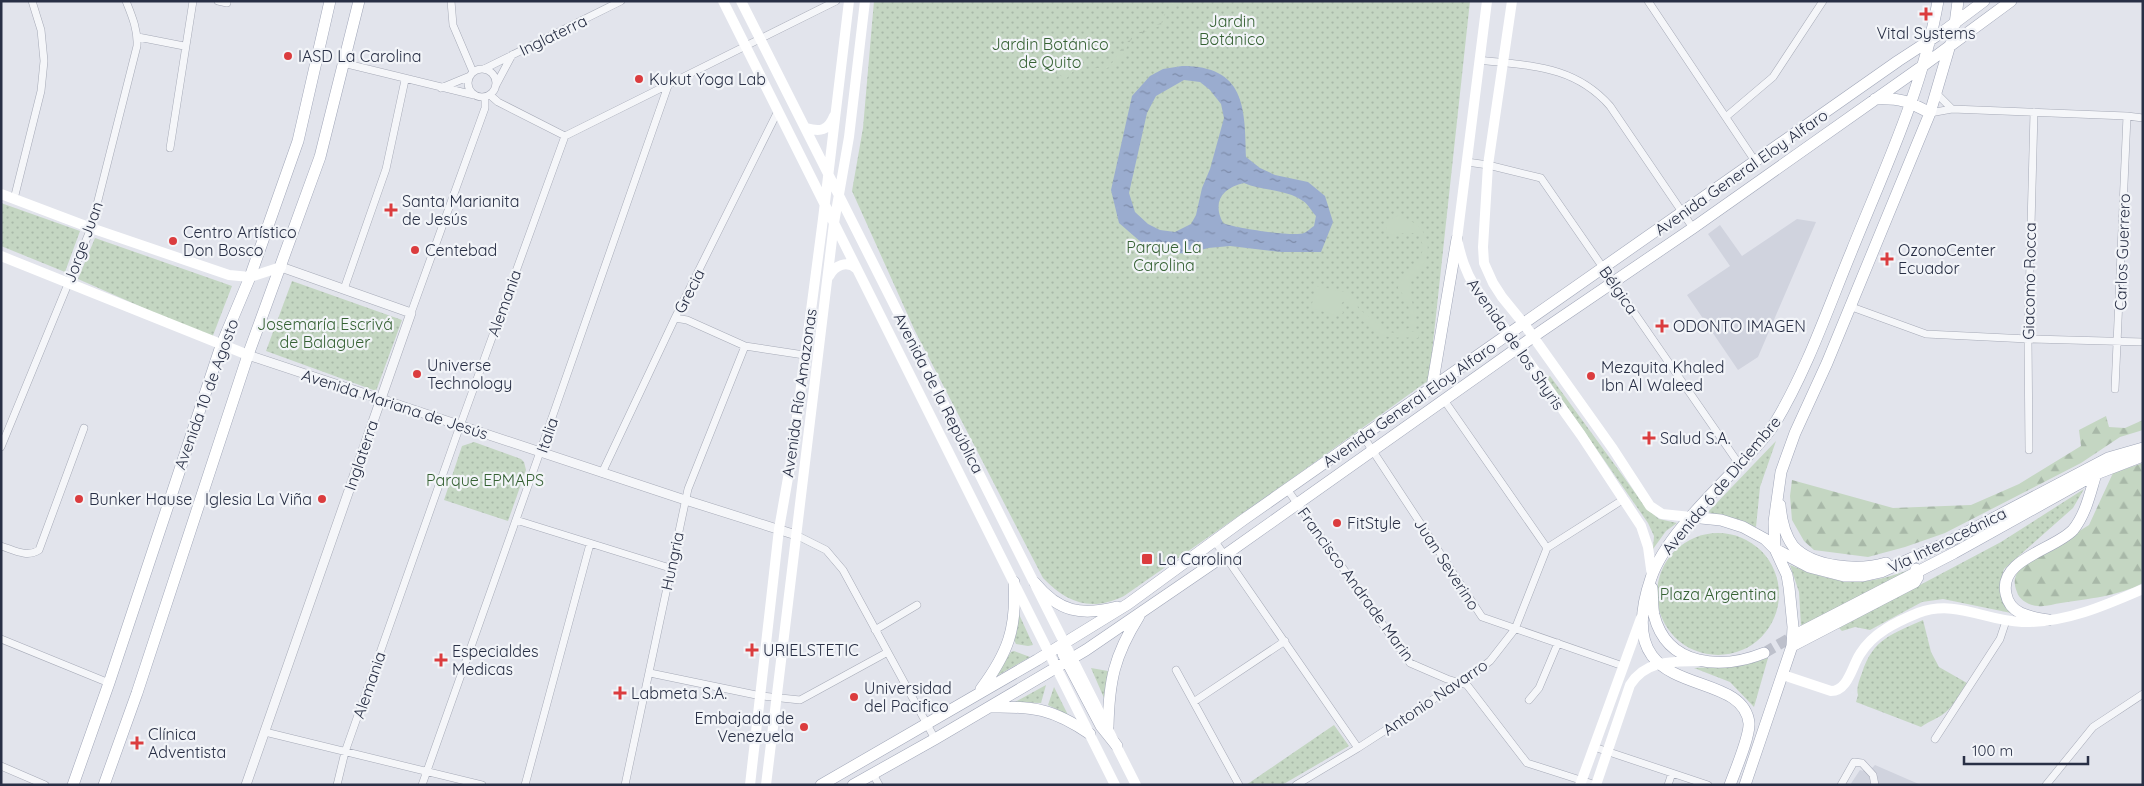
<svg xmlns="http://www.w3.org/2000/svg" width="2144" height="786" viewBox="0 0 2144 786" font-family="Quicksand,sans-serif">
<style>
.built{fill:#d0d3de}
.green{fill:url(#green-dots)}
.forest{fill:url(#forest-firs)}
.wetland{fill:url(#wetland-marsh)}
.pitch{fill:#c4d6c2}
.water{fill:url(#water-ripples);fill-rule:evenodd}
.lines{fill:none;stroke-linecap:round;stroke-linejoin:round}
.primary-tunnel{stroke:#bdc0cb;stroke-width:11;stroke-dasharray:11 5.5;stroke-linecap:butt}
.minor-casing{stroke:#a6aab7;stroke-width:8}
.tertiary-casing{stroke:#a6aab7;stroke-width:10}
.primary-casing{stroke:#a0a6b8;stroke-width:12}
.minor{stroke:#f5f6f9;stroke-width:7}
.tertiary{stroke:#f5f6f9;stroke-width:9}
.secondary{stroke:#fff;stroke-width:10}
.primary{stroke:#fff;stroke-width:11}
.poi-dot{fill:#db3c3e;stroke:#f2f4f8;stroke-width:2}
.labels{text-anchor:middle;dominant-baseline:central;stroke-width:4.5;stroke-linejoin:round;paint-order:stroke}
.park-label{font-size:16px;fill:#366234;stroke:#f2f4f8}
.poi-label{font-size:16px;fill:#282f45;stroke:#f2f4f8;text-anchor:start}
.street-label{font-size:16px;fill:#282f45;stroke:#f2f4f8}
</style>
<defs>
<pattern id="green-dots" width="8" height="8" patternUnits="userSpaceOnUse" patternTransform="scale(1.25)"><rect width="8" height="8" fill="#c4d6c2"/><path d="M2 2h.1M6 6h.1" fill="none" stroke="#a8b8a8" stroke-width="1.8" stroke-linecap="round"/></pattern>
<pattern id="forest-firs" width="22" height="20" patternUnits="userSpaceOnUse" patternTransform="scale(1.25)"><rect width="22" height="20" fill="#c4d6c2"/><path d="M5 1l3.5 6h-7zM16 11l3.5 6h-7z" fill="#a8b8a8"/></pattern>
<pattern id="wetland-marsh" width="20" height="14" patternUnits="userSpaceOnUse" patternTransform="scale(1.25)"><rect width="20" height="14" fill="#c4d6c2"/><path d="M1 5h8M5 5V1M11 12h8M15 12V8" fill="none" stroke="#a8b8a8"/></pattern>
<pattern id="water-ripples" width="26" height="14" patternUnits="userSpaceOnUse" patternTransform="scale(1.25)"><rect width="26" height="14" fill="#9aaccf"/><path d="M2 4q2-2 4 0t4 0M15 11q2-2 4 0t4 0" fill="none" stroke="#7e8caa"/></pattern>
</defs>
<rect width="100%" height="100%" fill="#e2e4ec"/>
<path class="built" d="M1797 219 1816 222 1758 357 1738 370 1687 295 1730 266 1708 234 1720 225 1742 256Z
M1875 765 1921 785H1850L1860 770 1868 772Z"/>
<path class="green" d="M874 1H1470L1429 380 1290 480 1124 596C1091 612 1067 603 1043 578L915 331 852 191 863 128Z
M1 203 80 231 65 272 1 246Z
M95 238 232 286 212 338 78 279Z
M292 281 402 320 376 391 266 351Z
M1550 376 1647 509 1659 519 1677 523 1666 531 1653 549 1654 536 1648 523 1547 378Z
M1776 441 1760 487 1756 527 1708 512Z
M474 442 521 459 524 462 526 470 508 521 444 500 462 446Z
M2084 489 2073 508 2004 569C1997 590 2005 597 2016 614L1943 599 1922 602 1870 630 1855 627 1842 631 1839 628 2001 542Z
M1657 594a61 61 0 1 1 122 0a61 61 0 1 1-122 0Z
M1790 565C1837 584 1862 588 1911 569L1910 572 1801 626 1799 592Z
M1018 612 1033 645 1028 646 1016 644 1014 640Z
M1923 620 1931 652 1939 667 1967 683C1960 693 1952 709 1942 715 1934 720 1928 722 1921 727L1856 702 1858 695C1856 688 1859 681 1862 673 1873 638 1893 634 1923 620Z
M1014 651 1030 657 995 677 1011 652Z
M1768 658 1754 707 1730 682 1694 668 1739 666Z
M1091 668 1108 671 1104 698Z
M1046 685 1041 703 1015 702Z
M1054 687 1068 715 1048 705Z
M1334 725 1349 746 1282 785H1246Z"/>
<path class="forest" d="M2106 416 2109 427 2125 428 2143 420V430L2120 437 2081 463 1945 533 1905 547 1868 557 1814 550 1804 541 1792 520 1790 496 1792 480 1893 508 1971 505 2019 484 2081 446 2079 430Z
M2143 463V583C2119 596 2087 599 2061 603 2054 604 2045 607 2038 606 2030 606 2019 600 2017 592 2013 582 2014 576 2021 567L2089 525 2113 473Z"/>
<path class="wetland" d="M1169 1H1181L1171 5 1164 16 1166 23C1158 27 1137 34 1131 40 1125 47 1123 61 1113 65 1107 69 1099 70 1091 71 1086 73 1082 69 1076 72L1074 70 1066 79 1052 71 1055 64H1066L1064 56H1066L1079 67 1088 70 1112 63 1123 46 1136 34 1163 22 1162 18 1169 8Z"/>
<path class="pitch" d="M1400 215C1407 219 1417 223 1422 230 1435 248 1424 271 1409 282L1416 325 1410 331 1420 333 1418 338C1409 337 1399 338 1390 337 1373 335 1353 313 1346 299L1341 304 1343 313 1338 316 1311 308 1316 286 1350 293 1357 302 1358 308 1388 332 1396 333 1409 328C1415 317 1406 297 1398 288 1404 266 1434 261 1418 233H1406L1387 235 1386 226 1390 219Z"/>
<path class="water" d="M1182 66C1245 66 1245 107 1246 157L1260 168 1275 175 1308 182 1325 196 1333 222 1321 252H1281L1230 246 1208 248 1190 253 1164 254 1142 243 1119 223 1111 190 1132 96 1150 76 1163 69ZM1184 80 1200 82 1210 90 1221 104 1224 118 1210 169 1202 188 1196 215 1191 224 1175 232 1160 230 1148 224 1135 212 1129 193 1147 113 1156 96ZM1244 183C1262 191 1287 189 1303 201 1308 204 1312 212 1316 216L1314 226C1311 228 1307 232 1304 233 1294 237 1234 228 1223 223 1212 202 1222 188 1244 183Z"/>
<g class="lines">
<path class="primary-tunnel" d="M1764 653 1799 633"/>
<defs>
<path id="minor" d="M218 1 227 3
M451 1 453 25 473 72
M1648 1 1755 161
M138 37 184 46
M1479 60C1530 66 1574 65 1610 106L1693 228
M343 63 474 95
M468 83a14 14 0 1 1 28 0a14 14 0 1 1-28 0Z
M484 69 621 1
M496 85 512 55
M441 88 470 76
M1936 93 1952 109
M490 95 498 102 565 136
M1930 113 1952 109 2127 116 2143 118
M1727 116 1773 77 1823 1
M170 148 193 1
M1467 162 1488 165 1541 178 1739 464
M14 199 41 91 44 61 41 30 32 1
M344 289 386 169 405 80
M1849 306 1926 334 2028 339 2143 342
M411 313 485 108V97
M675 318 687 320 745 346 804 355
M2115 389 2127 116
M1444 400 1547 548
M1363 436 1482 617 1623 666
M1 447 91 228 137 46C138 30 132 16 126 1
M2029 450 2028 339 2034 112
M602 473 675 318 778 111
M1287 489 1410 663 1447 679 1467 685 1527 763 1596 785
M516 520 670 568
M796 535 826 550 843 570 935 739
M1214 540 1358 748
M1 546C14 550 27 558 39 550L84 428
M875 630 917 605
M1 639 109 683
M1176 670 1239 785
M650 673 761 696 800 700 886 653
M1529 700 1539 688 1558 643
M1195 701 1285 641
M265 732 482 785
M1935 739 2000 639 2006 621
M1594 747 1708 785
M1 766 45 785
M873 774 879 785
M337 785 345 752 456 437 565 136 836 1
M422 785 540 452 669 83
M525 785 590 544
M625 785 688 489 745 346
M1296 785 1358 748 1477 671 1490 661 1515 629 1547 548 1624 499
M1668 785 1672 773
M1841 785 1854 762 1862 763 1873 775 1875 785
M2046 785 2093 727 2143 694"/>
<path id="tertiary" d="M248 355 679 498 796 535
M246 785 411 313 281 267"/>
<path id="primary" d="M1955 24 1958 1
M1875 99C1901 98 1908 101 1930 113
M1432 387 1457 239
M1780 505C1781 518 1785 535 1793 546 1813 568 1859 571 1886 563
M1691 517 1721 520 1743 527 1765 539 1775 549 1809 567 1844 576H1863L1881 572 1950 541 2108 458 2143 448
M1035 583C1059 612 1081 616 1117 607
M1652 588C1653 597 1652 606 1654 615 1667 667 1722 670 1764 653
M2048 620C2031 617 2010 615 2006 594 1998 559 2054 550 2073 530 2086 514 2090 493 2096 474
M1799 633 1954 553 2096 474 2143 456
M1792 646 1915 582 1918 577 1916 569
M1063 654 1101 726 1117 746
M981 689C1008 653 1017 628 1014 582
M990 707C1034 706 1053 709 1090 734
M1108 727C1109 681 1114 656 1139 616
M73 785 109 683 221 346 250 277 298 141 330 1
M104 785 137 693 248 355 320 157 359 1
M821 785 1037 660 1128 604 1243 520 1898 61 1944 31 1984 1
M853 785 935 739 1086 650 1225 555 1540 332 1693 228 1924 65 2011 1
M1730 785C1735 771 1750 736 1749 723 1742 663 1607 707 1651 578 1665 537 1715 491 1745 459 1755 448 1767 436 1775 423 1807 370 1828 308 1852 250 1885 168 1923 88 1938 1
M1745 785 1792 646 1793 627 1789 587 1787 575 1775 549 1774 522 1781 472 1795 433 1827 363 1930 113 1950 45"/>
</defs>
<use href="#minor" class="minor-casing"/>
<use href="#tertiary" class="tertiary-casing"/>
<use href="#primary" class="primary-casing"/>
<use href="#minor" class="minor"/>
<use href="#tertiary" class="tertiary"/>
<path class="secondary" d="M723 1 1115 785
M741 1 1136 785
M1487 1 1457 239C1461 257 1465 271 1475 287L1581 435 1641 526 1648 547 1652 576
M1512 1 1488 165 1483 247 1484 263 1493 283 1502 297 1524 324 1613 449 1650 506 1662 514 1691 517
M806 128C820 132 828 131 834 116
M1 194 91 228 229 275 250 277 281 267
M1 256 248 355
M829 276C835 265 847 260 857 269
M1783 675 1831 691C1848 691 1852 666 1860 654 1873 633 1896 622 1918 613 1956 599 1985 621 2022 622 2065 623 2104 606 2143 589
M750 785 779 529 792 455 823 219 849 1
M766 785 834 223 849 137 865 1
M1580 785 1641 618
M1596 785 1630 685C1646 659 1673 662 1700 661"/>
<use href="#primary" class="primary"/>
</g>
<g class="poi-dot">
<path d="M1923.5 6.5h5v5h5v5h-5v5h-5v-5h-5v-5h5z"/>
<circle cx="288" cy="56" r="5"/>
<circle cx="639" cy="79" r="5"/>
<path d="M388.5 202.5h5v5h5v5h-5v5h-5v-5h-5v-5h5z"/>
<circle cx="173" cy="241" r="5"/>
<circle cx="415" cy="250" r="5"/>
<path d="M1884.5 251.5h5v5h5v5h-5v5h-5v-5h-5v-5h5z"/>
<path d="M1659.5 318.5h5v5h5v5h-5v5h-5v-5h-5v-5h5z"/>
<circle cx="417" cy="374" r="5"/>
<circle cx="1591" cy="376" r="5"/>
<path d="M1646.5 430.5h5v5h5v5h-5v5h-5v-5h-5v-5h5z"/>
<circle cx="79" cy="499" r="5"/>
<circle cx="322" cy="499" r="5"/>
<circle cx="1337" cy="523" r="5"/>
<rect x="1141" y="553" width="12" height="12" rx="2.5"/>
<path d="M749.5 642.5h5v5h5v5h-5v5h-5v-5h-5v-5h5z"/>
<path d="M438.5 652.5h5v5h5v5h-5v5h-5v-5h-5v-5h5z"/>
<path d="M617.5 685.5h5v5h5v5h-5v5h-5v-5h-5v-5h5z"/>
<circle cx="854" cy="697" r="5"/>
<circle cx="804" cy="727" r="5"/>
<path d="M134.5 735.5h5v5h5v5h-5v5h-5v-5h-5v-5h5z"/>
</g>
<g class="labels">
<g class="park-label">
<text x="1232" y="21">Jardin<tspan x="1232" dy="18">Botánico</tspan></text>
<text x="1050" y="44">Jardin Botánico<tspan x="1050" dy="18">de Quito</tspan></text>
<text x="1164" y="247">Parque La<tspan x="1164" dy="18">Carolina</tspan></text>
<text x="325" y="324">Josemaría Escrivá<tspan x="325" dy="18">de Balaguer</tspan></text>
<text x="485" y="480">Parque EPMAPS</text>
<text x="1718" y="594">Plaza Argentina</text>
</g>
<g class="poi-label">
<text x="1926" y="33" text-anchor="middle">Vital Systems</text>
<text x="298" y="56">IASD La Carolina</text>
<text x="649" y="79">Kukut Yoga Lab</text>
<text x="402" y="201">Santa Marianita<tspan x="402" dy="18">de Jesús</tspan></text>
<text x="183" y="232">Centro Artístico<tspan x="183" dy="18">Don Bosco</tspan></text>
<text x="425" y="250">Centebad</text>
<text x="1898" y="250">OzonoCenter<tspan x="1898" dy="18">Ecuador</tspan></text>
<text x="1673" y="326">ODONTO IMAGEN</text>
<text x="427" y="365">Universe<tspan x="427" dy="18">Technology</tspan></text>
<text x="1601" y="367">Mezquita Khaled<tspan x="1601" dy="18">Ibn Al Waleed</tspan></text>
<text x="1660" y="438">Salud S.A.</text>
<text x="89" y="499">Bunker Hause</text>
<text x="312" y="499" text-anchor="end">Iglesia La Viña</text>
<text x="1347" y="523">FitStyle</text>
<text x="1158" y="559">La Carolina</text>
<text x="763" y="650">URIELSTETIC</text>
<text x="452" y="651">Especialdes<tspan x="452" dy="18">Medicas</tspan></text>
<text x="864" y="688">Universidad<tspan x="864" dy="18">del Pacifico</tspan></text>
<text x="631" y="693">Labmeta S.A.</text>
<text x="794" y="718" text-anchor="end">Embajada de<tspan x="794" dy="18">Venezuela</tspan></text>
<text x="148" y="734">Clínica<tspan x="148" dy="18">Adventista</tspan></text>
</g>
<g class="street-label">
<text transform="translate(553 35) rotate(-26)">Inglaterra</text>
<text transform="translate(1741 172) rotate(-35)">Avenida General Eloy Alfaro</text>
<text transform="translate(83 242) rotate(-70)">Jorge Juan</text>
<text transform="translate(2122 252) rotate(-88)">Carlos Guerrero</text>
<text transform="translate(2029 281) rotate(-89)">Giacomo Rocca</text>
<text transform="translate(1619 290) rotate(55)">Bélgica</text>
<text transform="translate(689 291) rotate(-63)">Grecia</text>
<text transform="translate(504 303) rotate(-70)">Alemania</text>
<text transform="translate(1516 344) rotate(55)">Avenida de los Shyris</text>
<text transform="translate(799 393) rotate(-82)">Avenida Río Amazonas</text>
<text transform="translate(939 393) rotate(63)">Avenida de la República</text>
<text transform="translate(206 394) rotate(-70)">Avenida 10 de Agosto</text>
<text transform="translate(395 404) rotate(18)">Avenida Mariana de Jesús</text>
<text transform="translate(1409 404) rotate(-35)">Avenida General Eloy Alfaro</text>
<text transform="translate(547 435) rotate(-71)">Italia</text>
<text transform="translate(361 455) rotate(-71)">Inglaterra</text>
<text transform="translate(1721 485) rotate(-50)">Avenida 6 de Diciembre</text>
<text transform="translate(1947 540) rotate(-26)">Vía Interoceánica</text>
<text transform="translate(672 561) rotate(-78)">Hungria</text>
<text transform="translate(1447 564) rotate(57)">Juan Severino</text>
<text transform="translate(1356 584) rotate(54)">Francisco Andrade Marin</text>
<text transform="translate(369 685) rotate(-71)">Alemania</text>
<text transform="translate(1435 697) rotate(-34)">Antonio Navarro</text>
</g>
</g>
<rect width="2144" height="786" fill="none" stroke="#282f45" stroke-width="5"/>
<path d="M1964 756v8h124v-8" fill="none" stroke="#282f45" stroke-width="2.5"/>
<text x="1972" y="756" font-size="15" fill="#282f45" stroke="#f2f4f8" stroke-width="4" paint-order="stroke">100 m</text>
</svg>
